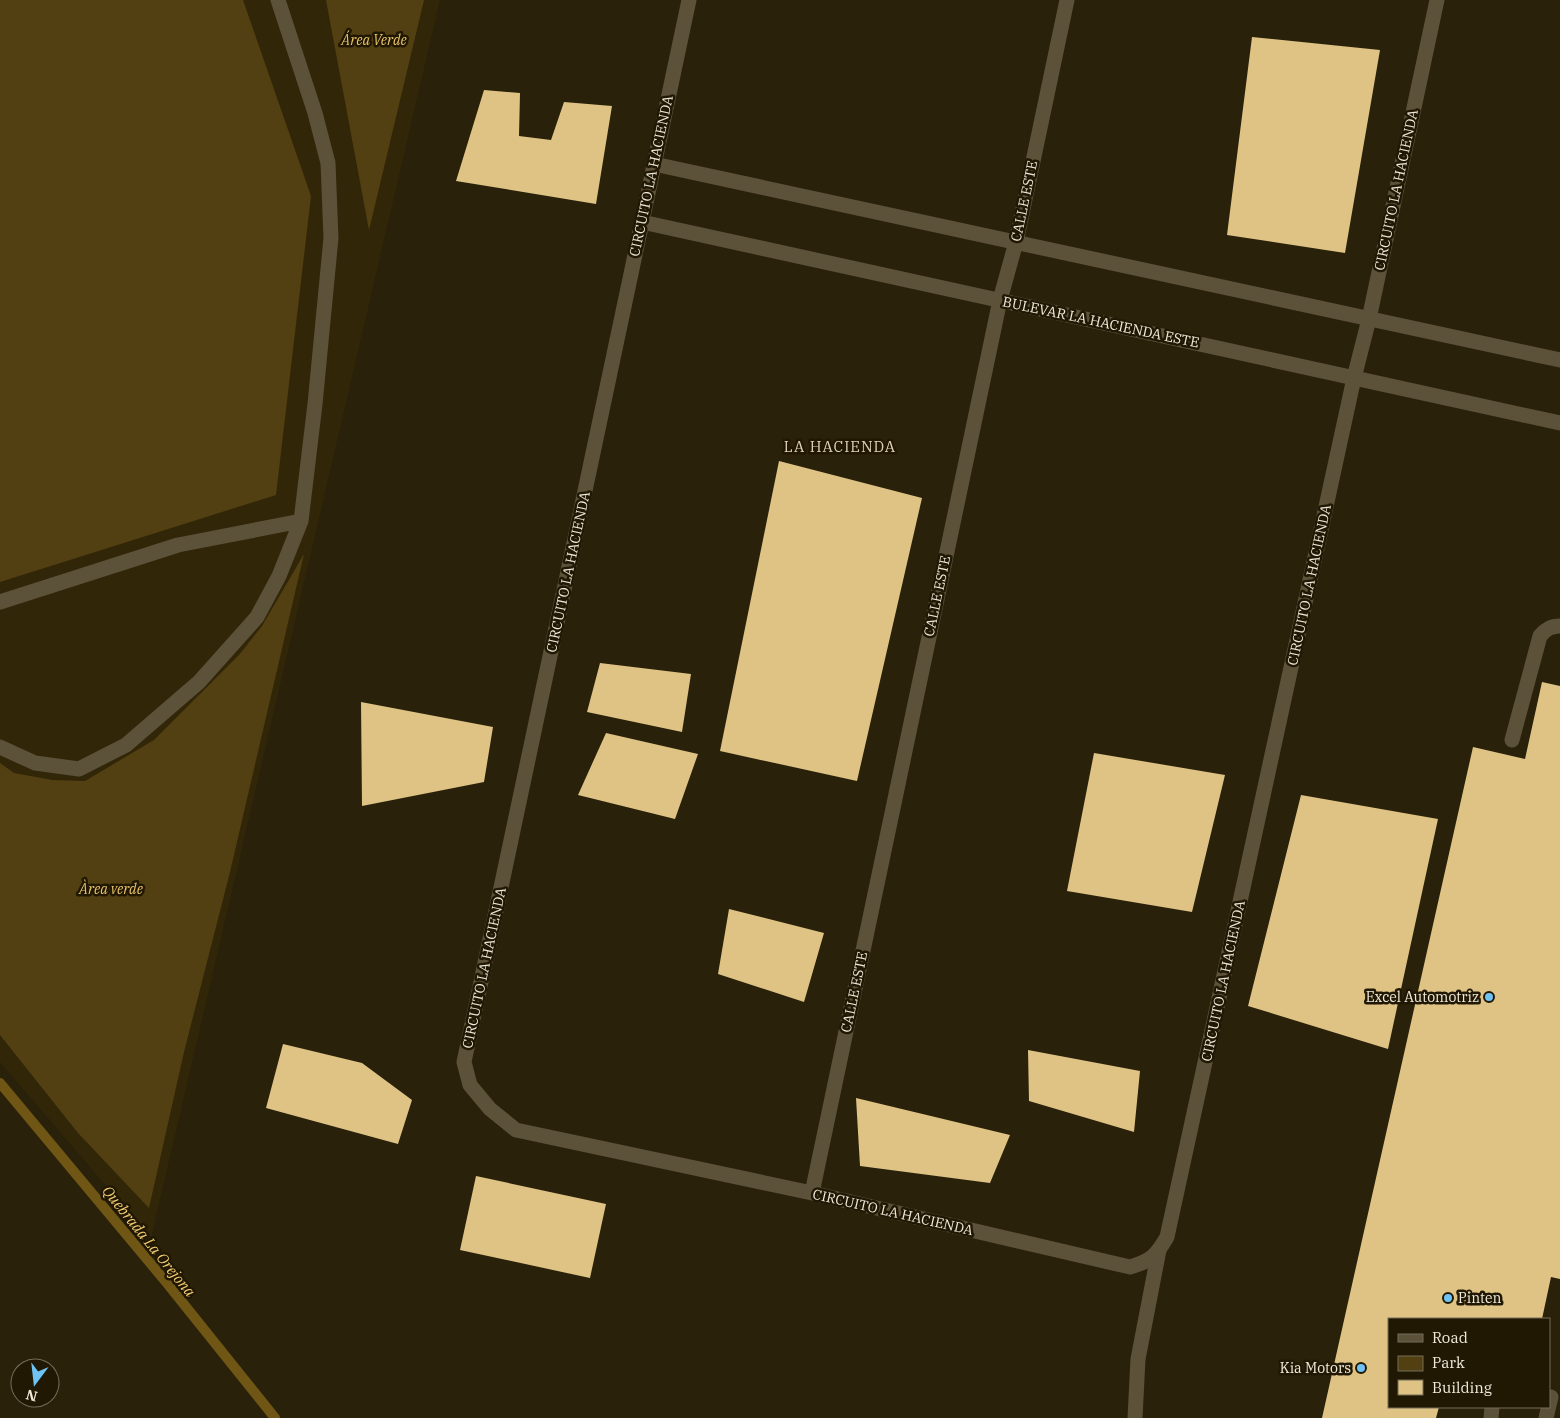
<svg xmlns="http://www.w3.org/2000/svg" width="1560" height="1418" viewBox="0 0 1560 1418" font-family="'IBM Plex Serif',serif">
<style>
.built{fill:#322608}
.green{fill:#534012}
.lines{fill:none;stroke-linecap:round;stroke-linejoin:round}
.stream{stroke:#705614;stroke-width:10}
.building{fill:#dfc384}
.lane{stroke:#5c523a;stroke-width:15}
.street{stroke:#5c523a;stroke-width:15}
.poi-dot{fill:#6fc2f4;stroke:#211803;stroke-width:2}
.labels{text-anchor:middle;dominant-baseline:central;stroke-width:5;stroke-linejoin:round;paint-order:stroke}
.park-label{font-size:14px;font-style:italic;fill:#e9c269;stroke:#211803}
.street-label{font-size:14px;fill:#efe9db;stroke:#211803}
.poi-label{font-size:14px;fill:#efe9db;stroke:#211803;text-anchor:end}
.neighbourhood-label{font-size:15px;letter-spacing:1px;fill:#ddd1b7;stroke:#211803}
.water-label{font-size:15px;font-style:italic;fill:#f2cc73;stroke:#211803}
</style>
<rect width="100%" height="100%" fill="#2a210b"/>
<path class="built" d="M0 0H440L151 1238 0 1062Z"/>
<path class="green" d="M0 0H243L311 196 276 495 0 582Z
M326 0H424L369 230Z
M304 554 230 872 184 1052 149 1208 78 1133 0 1035V763L14 773 52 780 85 781 154 740 239 655 262 626Z"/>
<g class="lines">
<path class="stream" d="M0 1083 166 1282 275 1418"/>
</g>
<path class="building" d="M1252 37 1380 50 1345 253 1227 235Z
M484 90 520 93 519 136 551 140 564 102 612 106 596 204 456 181Z
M779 461 922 498 857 781 720 751Z
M600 663 691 674 682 732 587 712Z
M1542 682 1560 686V1279L1551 1277 1542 1319H1389V1407H1439L1436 1418H1322L1473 747 1525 759Z
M361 702 493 727 484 782 362 806Z
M606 733 698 754 675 819 578 795Z
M1094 753 1225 775 1192 912 1067 891Z
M1301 795 1438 819 1388 1049 1248 1006Z
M729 909 824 933 804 1002 718 974Z
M283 1044 362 1063 412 1100 398 1144 266 1108Z
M1028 1050 1140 1071 1134 1132 1029 1101Z
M856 1098 1010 1135 990 1183 860 1166Z
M476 1176 606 1204 590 1278 460 1250Z"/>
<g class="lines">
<path class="lane" d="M0 602 178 545 301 521
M1512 740 1540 636C1546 629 1551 626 1560 626
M0 747 35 763 79 769 126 745 199 682 257 617 279 576 301 521 315 404 331 238 328 163 315 113 278 0
M1135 1418 1138 1359 1159 1250
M1491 1418 1492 1407
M1546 1418 1551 1397"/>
<path class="street" d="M689 0 464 1062 470 1085 490 1109 516 1130 812 1193 1130 1267C1151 1261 1156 1256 1167 1237L1354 378 1369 319 1437 0
M654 164 1560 360
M642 222 1560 423
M812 1193 1000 300 1016 242 1067 0"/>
</g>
<g class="poi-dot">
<circle cx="1489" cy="997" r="5"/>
<circle cx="1448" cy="1298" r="5"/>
<circle cx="1361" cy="1368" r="5"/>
</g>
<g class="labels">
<g class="park-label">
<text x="374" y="40">Área Verde</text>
<text x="111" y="889">Àrea verde</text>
</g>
<g class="street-label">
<text transform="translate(651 176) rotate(-78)">CIRCUITO LA HACIENDA</text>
<text transform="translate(1396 190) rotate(-78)">CIRCUITO LA HACIENDA</text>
<text transform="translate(1024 201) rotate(-78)">CALLE ESTE</text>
<text transform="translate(1101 322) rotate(12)">BULEVAR LA HACIENDA ESTE</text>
<text transform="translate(568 572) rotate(-78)">CIRCUITO LA HACIENDA</text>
<text transform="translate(1309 585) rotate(-78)">CIRCUITO LA HACIENDA</text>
<text transform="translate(937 596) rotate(-78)">CALLE ESTE</text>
<text transform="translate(484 968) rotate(-78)">CIRCUITO LA HACIENDA</text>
<text transform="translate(1223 981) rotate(-78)">CIRCUITO LA HACIENDA</text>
<text transform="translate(854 992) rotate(-78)">CALLE ESTE</text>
<text transform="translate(893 1212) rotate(13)">CIRCUITO LA HACIENDA</text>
</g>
<g class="poi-label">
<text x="1479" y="997">Excel Automotriz</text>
<text x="1458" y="1298" text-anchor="start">Pinten</text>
<text x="1351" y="1368">Kia Motors</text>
</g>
<g class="neighbourhood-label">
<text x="840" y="446">LA HACIENDA</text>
</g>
<g class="water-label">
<text transform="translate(149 1241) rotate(51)">Quebrada La Orejona</text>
</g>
</g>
<rect x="1388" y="1318" width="162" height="90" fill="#211803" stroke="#736c59"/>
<rect x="1398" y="1334" width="25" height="8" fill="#5c523a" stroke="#736c59"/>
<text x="1432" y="1343" font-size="15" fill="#efe9db">Road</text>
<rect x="1398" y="1356" width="25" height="15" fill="#534012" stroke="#736c59"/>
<text x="1432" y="1368" font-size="15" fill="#efe9db">Park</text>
<rect x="1398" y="1380" width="25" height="15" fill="#dfc384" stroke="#736c59"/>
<text x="1432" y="1393" font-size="15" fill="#efe9db">Building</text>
<g transform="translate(35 1383) rotate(195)"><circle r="24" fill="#211803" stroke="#736c59"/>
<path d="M0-4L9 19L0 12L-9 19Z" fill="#6fc2f4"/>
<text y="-8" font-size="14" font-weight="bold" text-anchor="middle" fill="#efe9db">N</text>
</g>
</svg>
